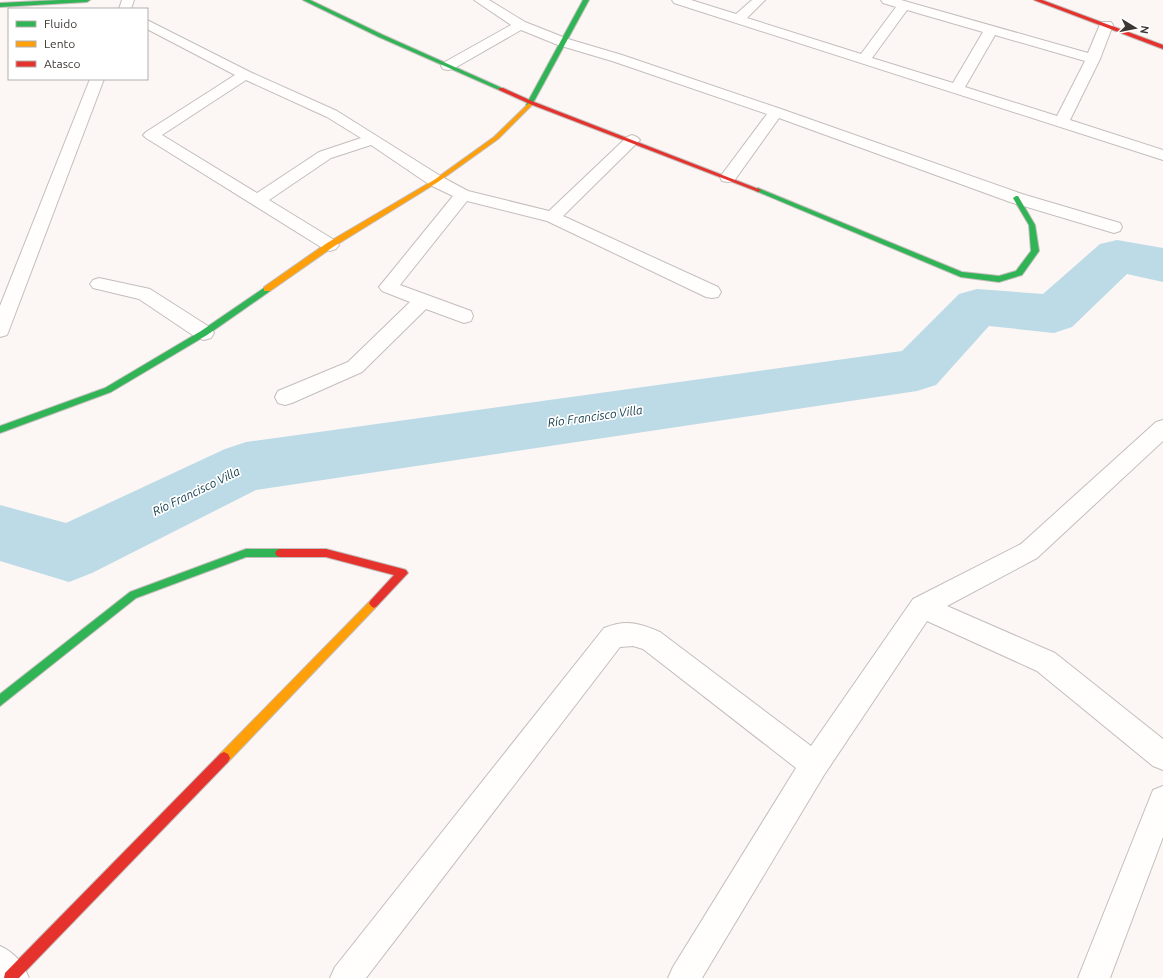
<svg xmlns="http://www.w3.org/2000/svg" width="1163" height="978" viewBox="0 0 1163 978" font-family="Ubuntu,sans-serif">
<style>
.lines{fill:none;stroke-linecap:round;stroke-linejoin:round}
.river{fill:#bcdbe7;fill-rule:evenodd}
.street-casing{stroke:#c3bebc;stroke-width:2}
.fast-casing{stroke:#c3bebc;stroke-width:2}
.slow-casing{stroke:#c3bebc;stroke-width:2}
.jam-casing{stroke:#c3bebc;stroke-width:2}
.street{fill:#fffefd;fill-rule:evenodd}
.fast{fill:#30b455;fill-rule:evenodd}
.slow{fill:#ff9f0a;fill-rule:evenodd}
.jam{fill:#e5322d;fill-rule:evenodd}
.labels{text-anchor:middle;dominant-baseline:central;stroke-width:3.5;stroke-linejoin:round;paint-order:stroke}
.water-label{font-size:12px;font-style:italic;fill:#0d3845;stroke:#fff}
</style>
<rect width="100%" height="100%" fill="#fcf6f4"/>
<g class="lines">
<path class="river" d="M1117 240 1163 248V282L1127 274 1072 327 1054 333 989 326 936 385 917 391 256 490 92 573 69 582 0 561V505L66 523 225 449 246 442 902 351 959 294 977 289 1043 294 1100 244Z"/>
<defs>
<path id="street" d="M122 0H134L131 9H119Z
M474 0H489L525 22 568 39 622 55 781 109 1022 194 1120 223 1122 227 1120 231 1114 233 1010 202 779 118 734 181 728 182 722 181 720 177 767 114 612 61 558 45 521 30 453 69 448 70 443 69 441 66 443 63 511 25Z
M672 0H691L736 14 752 0H765L747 18 861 54 896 7 883 3 881 0H901L1088 53 1101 22H1111L1113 25 1100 59 1070 120 1163 150V160L674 3ZM907 10 983 32 953 83 872 58ZM995 35 1085 61 1057 116 965 87Z
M147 20 250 72 337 111 442 177 468 191 549 211 627 137 632 135 637 137 640 140 637 143 563 216 718 287 721 292 718 297 712 298 706 297 547 221 467 201 400 285 471 311 473 316 471 321 464 323 426 309 362 372 292 403 285 405 278 403 275 397 278 391 348 362 410 302 382 291 379 287 453 196 430 185 371 145 331 158 269 200 336 241 339 245 336 249 330 251 324 249 146 138 143 135 146 132 235 75 147 29ZM246 80 327 117 361 138 319 152 257 193 162 135Z
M90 79H104L9 330 7 335 0 337V306Z
M99 278 150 289 211 328 214 333 211 338 204 340 197 338 139 299 93 288 90 284 93 280Z
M1163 420V441L1037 558 947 606 1055 653 1163 739V770L1153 766 1037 671 927 621 824 775 702 978H668L673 967 796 768 643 649 633 646 620 647 366 978H330L335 967 604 628C626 619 639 623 660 632L811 746 913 599 1021 544 1156 422Z
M1163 786V837L1110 978H1078L1153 790Z
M0 946C15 953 23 963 29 978H0Z"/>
<path id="fast" d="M60 0H90L87 2 0 7V3Z
M303 0H310L383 35 504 89 499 90 379 37Z
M583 0H589L532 105 527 106 526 105Z
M758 188 962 272 999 276 1016 271 1031 251 1029 225 1013 198 1016 196H1018L1035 225 1039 251 1022 275 999 282 961 277 756 191 755 190Z
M267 286 270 287V291L207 335 111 392 0 433V426L105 388 201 331Z
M246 549H280L283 550 285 553 283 556 280 557H246L136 598 0 706V694L130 592Z"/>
<path id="slow" d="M529 103 532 105 498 139 438 182 333 247 270 291H264V287L327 243 434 180 494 137Z
M374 598 377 600 379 603 377 606 228 762 224 764 220 762 218 758 220 754 371 600Z"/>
<path id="jam" d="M1034 0H1042L1163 45V49Z
M499 88H503L534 102 761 190 758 192 756 191 530 104 499 90Z
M280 549H326L403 569 406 570 408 573 377 606 374 608 371 606 369 603 371 600 394 575 326 557H280L277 556 275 553 277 550Z
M224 752 228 754 230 758 228 762 19 978H4L5 973 220 754Z"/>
</defs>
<use href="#street" class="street-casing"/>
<use href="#fast" class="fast-casing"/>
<use href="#slow" class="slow-casing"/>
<use href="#jam" class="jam-casing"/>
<use href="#street" class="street"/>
<use href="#fast" class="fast"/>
<use href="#slow" class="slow"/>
<use href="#jam" class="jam"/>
</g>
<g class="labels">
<g class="water-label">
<text transform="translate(595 416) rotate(-8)">Río Francisco Villa</text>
<text transform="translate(196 491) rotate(-26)">Río Francisco Villa</text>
</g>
</g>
<rect x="8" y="8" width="140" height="72" fill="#ffffff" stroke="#b1afae"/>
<rect x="16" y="21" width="20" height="6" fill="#30b455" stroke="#b1afae"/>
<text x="44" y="28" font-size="12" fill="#3d3734">Fluido</text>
<rect x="16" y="41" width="20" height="6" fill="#ff9f0a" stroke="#b1afae"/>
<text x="44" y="48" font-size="12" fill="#3d3734">Lento</text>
<rect x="16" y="61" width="20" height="6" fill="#e5322d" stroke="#b1afae"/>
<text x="44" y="68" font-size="12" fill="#3d3734">Atasco</text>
<g transform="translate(1135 28) rotate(100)" stroke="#ffffff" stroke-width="3" paint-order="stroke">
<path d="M0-3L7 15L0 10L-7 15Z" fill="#3d3734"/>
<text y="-6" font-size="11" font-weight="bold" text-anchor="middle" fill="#3d3734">N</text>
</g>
</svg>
